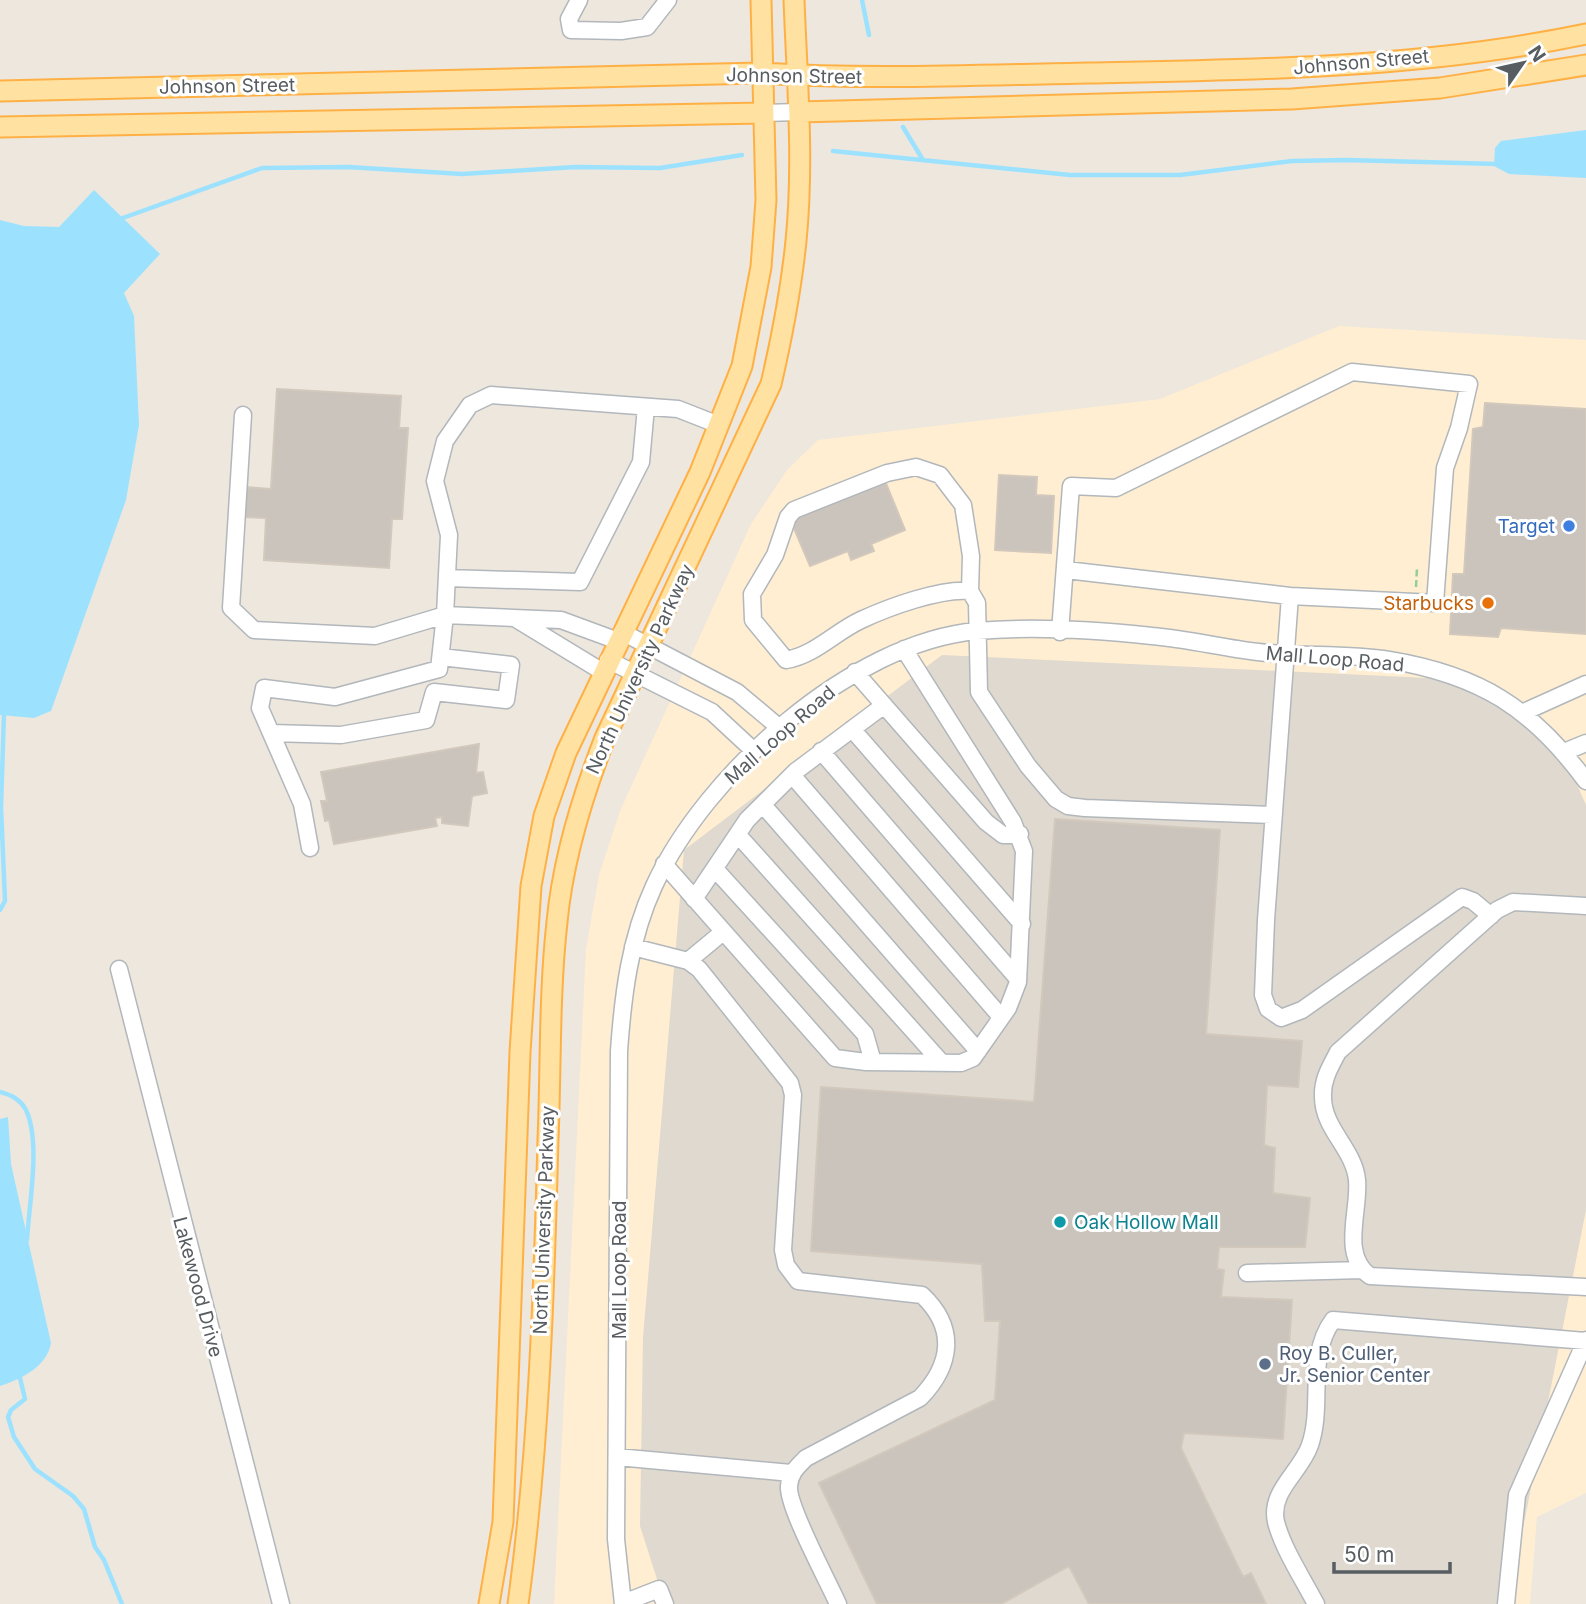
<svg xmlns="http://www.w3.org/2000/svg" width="1586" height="1604" viewBox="0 0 1586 1604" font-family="Inter,sans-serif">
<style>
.commercial{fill:#ffeed1}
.education{fill:#dfd9cf}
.water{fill:#9ce2ff}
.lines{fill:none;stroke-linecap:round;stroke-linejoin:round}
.stream{stroke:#9ce2ff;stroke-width:4.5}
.building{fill:#cac4bd;stroke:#d2c8bc;stroke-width:2}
.minor-casing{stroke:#b2b7bb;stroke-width:19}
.major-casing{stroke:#ffb045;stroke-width:23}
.path{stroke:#92ce9b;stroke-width:2.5;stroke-dasharray:7 3.5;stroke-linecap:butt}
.minor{stroke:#fff;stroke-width:16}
.major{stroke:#ffe2a1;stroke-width:19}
.shop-dot{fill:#3f7fe0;stroke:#fff;stroke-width:2.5}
.food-dot{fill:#e8710a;stroke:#fff;stroke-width:2.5}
.culture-dot{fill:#0f9aa8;stroke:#fff;stroke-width:2.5}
.service-dot{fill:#5c6f8a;stroke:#fff;stroke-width:2.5}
.labels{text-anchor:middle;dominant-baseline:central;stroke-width:6;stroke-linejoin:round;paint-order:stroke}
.street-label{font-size:19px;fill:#585d61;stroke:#fff}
.shop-label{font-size:19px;fill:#366cbe;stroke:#fff;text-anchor:end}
.food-label{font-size:19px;fill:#c56008;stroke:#fff;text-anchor:end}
.culture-label{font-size:19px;fill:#0d838f;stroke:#fff;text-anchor:start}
.service-label{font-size:19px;fill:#4e5e75;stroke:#fff;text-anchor:start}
</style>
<rect width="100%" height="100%" fill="#ede7de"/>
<path class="commercial" d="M1339 326 1586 340V1493L1537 1517 1530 1604H554L586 949 599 875 620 811 751 524 787 470 818 440 1160 399Z"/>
<path class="education" d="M942 655 1469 680 1560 746 1586 805V1210L1508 1604H665L640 1526 643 1338 684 850Z"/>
<path class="water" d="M1586 130V178L1509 174 1494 166 1495 148 1501 141Z
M94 190 160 254 124 293 134 316 139 425 126 500 51 711 34 718 0 715V220L24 226 59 227Z
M8 1117 11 1164 51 1343C47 1367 21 1379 0 1386V1119Z"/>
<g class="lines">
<path class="stream" d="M862 0 869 35
M903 127 923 160
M833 151 1070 175H1180L1292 161 1347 160 1498 164
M120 219 262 168 348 167 462 174 575 167 660 168 742 155
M0 910 5 901 1 807 4 713
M0 1092C11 1095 20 1099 26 1110 41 1142 29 1204 27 1240
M19 1374 25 1399 11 1410 8 1417 14 1437 35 1469 73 1496 84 1509 95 1547 104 1560 122 1604"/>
</g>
<path class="building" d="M277 389 401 396 399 428H408L402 519H392L389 568 264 560 266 518 244 517 245 487 271 489Z
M1485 403 1586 409V634L1501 628 1498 637 1450 634 1453 574H1464L1473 429 1483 427Z
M999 475 1037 477 1036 495 1054 496 1051 553 995 550Z
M885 481 905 530 871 544 874 551 851 560 848 551 810 566 790 519Z
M479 744 476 773 483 772 487 793 472 796 468 826 442 823V817L435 818 437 826 334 844 329 820 325 821 321 801H327L321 772Z
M1055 819 1220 830 1206 1034 1302 1041 1298 1087 1267 1085 1264 1145 1275 1148 1273 1193 1310 1198 1305 1247H1219L1217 1269 1224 1270 1221 1297 1292 1300 1283 1439 1184 1433 1181 1448 1243 1577 1251 1573 1266 1604H1089L1069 1566 1001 1604H877L819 1483 995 1400 1000 1321H985L982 1264 811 1251 821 1087 1034 1102Z"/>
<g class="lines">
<defs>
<path id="minor" d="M579 0 569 19 571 30 621 31 647 27 668 0
M763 113 799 112
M243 415 231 608 254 630 375 636 445 615 439 669 335 697 264 688 260 708 302 804 310 848
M1066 570 1290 596
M447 578 580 582 641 462 646 407
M970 591 971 556 963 505 940 475 916 467 887 473 794 510 788 517 775 555 752 594 753 620 786 660C815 655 835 632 861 620 889 607 941 588 970 591L977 603 979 692 1028 766 1056 799 1068 806 1085 808 1274 815
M516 619 603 672
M622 632 737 692 781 729
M1060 632 1071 486 1116 488 1352 372 1469 384 1459 428 1445 468 1435 603 1290 596 1266 920 1263 995 1268 1009 1281 1018 1302 1010 1462 897 1473 901 1491 916
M618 641 561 620 445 615 449 535 435 481 445 441 470 405 491 395 678 409 719 425
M608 660 712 712 754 751
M855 672 986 822 1003 835 1020 834
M1524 712 1586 684
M852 729 1022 924
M271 733 341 735 426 720 434 692 506 700 511 665 441 657
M821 751 1018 979
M1564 752 1586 743
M792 775 1001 1017
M763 805 978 1051
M738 835 942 1063
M664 864 835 1058 866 1062 961 1063 973 1058 1008 1008 1018 982 1024 851 1013 822 904 649
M715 869 865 1034 873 1062
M694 899 747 820 796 771 883 706
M1586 906 1513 902 1497 910 1338 1052C1330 1067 1322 1080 1323 1097 1323 1129 1354 1149 1357 1180 1360 1211 1340 1255 1370 1276L1586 1287
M633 947 688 961 699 969 790 1083 793 1095 783 1250 786 1265 798 1281 922 1295C957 1328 952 1365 920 1398L806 1458C797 1467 790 1473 789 1486 787 1506 828 1581 838 1604
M688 961 723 932
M119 969 281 1604
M1247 1273 1362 1270
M617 1457 791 1473
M623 1603 659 1589 665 1604
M623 1604 616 1539 619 1051C623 994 630 938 654 886 705 775 851 642 977 631 1033 626 1096 630 1152 636 1188 639 1223 648 1258 652 1301 657 1346 653 1389 660 1480 675 1532 708 1586 781
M1316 1604C1303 1579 1283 1549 1276 1522 1269 1491 1301 1472 1310 1445 1324 1404 1306 1357 1333 1320L1586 1341
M1506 1604 1517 1495 1586 1340"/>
<path id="major" d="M0 91 760 73C870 80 979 75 1089 73 1255 70 1423 68 1586 34
M799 112 1292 99 1440 88 1586 65
M0 127 763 113
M489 1604 503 1522 520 1052 531 886 544 816 566 753 700 472 742 366 761 267 766 200 761 0
M518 1604C539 1450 544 1294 548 1139 551 1067 549 994 557 922 563 858 582 797 605 738L771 384C782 337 791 290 796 241 804 162 797 80 794 0"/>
</defs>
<use href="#minor" class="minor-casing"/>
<use href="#major" class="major-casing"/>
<path class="path" d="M1416 587 1417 568"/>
<use href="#minor" class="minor"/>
<use href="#major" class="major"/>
</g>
<circle class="shop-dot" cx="1569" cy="526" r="7"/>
<circle class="food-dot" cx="1488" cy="603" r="7"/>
<circle class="culture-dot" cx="1060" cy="1222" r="7"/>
<circle class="service-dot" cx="1265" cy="1364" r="7"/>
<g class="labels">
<g class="street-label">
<text transform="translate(1361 62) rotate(-5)">Johnson Street</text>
<text transform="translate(794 76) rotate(1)">Johnson Street</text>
<text transform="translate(227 86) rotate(-1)">Johnson Street</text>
<text transform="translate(1335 659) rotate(5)">Mall Loop Road</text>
<text transform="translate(640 669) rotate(-65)">North University Parkway</text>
<text transform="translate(780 735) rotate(-41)">Mall Loop Road</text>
<text transform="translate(544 1220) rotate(-88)">North University Parkway</text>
<text transform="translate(619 1270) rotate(-90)">Mall Loop Road</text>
<text transform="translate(198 1287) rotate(75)">Lakewood Drive</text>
</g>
<g class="shop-label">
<text x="1555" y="526">Target</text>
</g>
<g class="food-label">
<text x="1474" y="603">Starbucks</text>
</g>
<g class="culture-label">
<text x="1074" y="1222">Oak Hollow Mall</text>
</g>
<g class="service-label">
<text x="1279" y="1353">Roy B. Culler,<tspan x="1279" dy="22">Jr. Senior Center</tspan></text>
</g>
</g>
<g transform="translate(1523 63) rotate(56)" stroke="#ffffff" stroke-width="5" paint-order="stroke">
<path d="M0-5L12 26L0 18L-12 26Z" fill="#585d61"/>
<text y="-10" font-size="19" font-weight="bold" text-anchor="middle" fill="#585d61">N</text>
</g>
<path d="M1334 1562v10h116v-10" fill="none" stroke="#585d61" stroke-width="3.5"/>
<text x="1344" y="1562" font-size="21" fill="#585d61" stroke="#ffffff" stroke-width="5" paint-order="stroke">50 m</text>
</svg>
